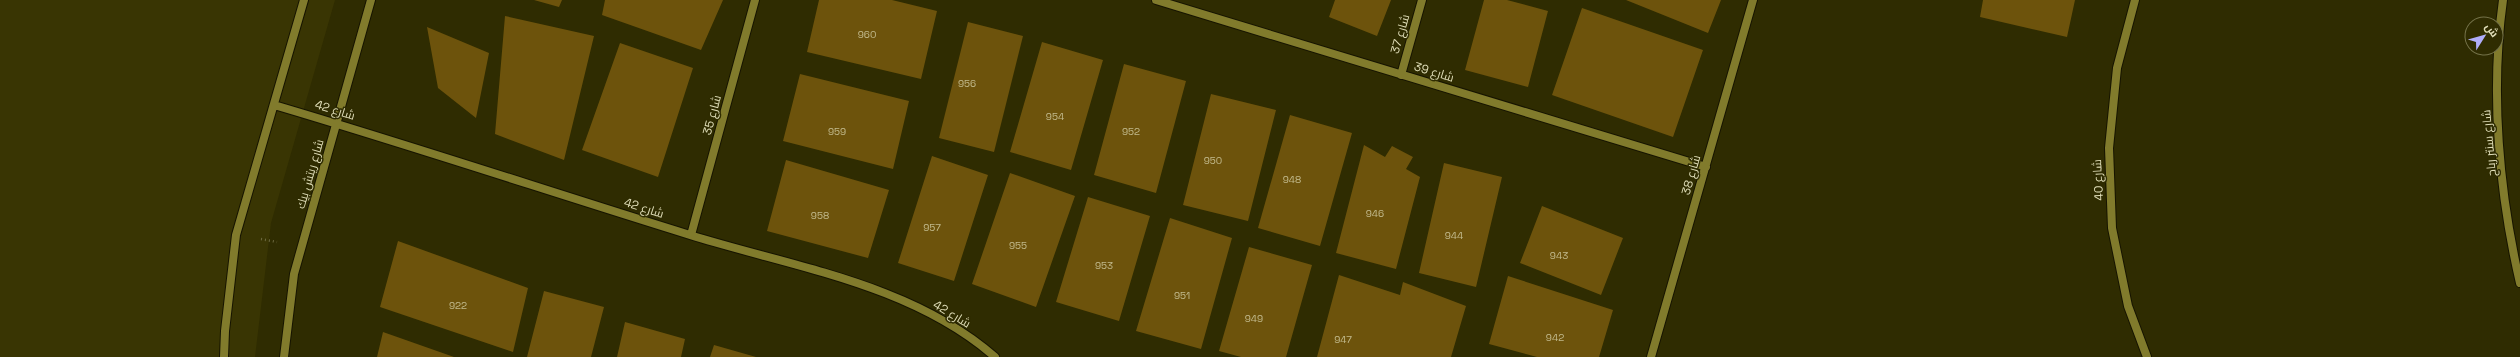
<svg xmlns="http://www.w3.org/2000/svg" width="2520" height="357" viewBox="0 0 2520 357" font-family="'Space Grotesk',Cairo,sans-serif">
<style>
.built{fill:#393503}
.building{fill:#6d530c}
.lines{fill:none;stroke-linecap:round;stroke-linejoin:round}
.street-casing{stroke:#161400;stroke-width:10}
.path{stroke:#6e6b42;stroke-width:2.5;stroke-dasharray:1 3;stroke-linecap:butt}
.street{stroke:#817b2c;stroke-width:8}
.labels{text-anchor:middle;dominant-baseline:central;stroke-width:3;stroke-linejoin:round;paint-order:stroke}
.number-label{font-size:10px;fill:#c2ba8d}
.street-label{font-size:12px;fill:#dfddb8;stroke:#2f2c01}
</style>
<rect width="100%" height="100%" fill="#2f2c01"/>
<path class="built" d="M0 0H335L271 223 255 357H0Z"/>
<path class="building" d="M534 0H562L559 7Z
M605 0H723L701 50 602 15Z
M819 0H892L937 11 921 79 807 52Z
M1335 0H1391L1377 36 1329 17Z
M1484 0H1507L1548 11 1528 87 1465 70Z
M1626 0H1721L1708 33Z
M1983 0H2075L2067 37 1980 17Z
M1582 8 1703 50 1673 137 1552 95Z
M505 16 594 36 564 160 495 134Z
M968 22 1023 36 994 152 939 138Z
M427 27 489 53 476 118 438 88Z
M1042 42 1103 60 1071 170 1010 152Z
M620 43 693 68 658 177 582 150Z
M1124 64 1186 81 1156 193 1094 175Z
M800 74 909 101 893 169 783 141Z
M1211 94 1276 110 1248 221 1183 205Z
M1290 115 1352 133 1320 246 1258 228Z
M1364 145 1385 157 1392 146 1413 157 1406 169 1420 177 1396 269 1336 253Z
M932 156 988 175 954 281 898 263Z
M786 160 889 190 868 258 767 231Z
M1444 163 1502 177 1476 287 1419 273Z
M1010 173 1075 196 1036 307 972 284Z
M1088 197 1150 216 1119 321 1056 302Z
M1542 206 1623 238 1601 295 1520 263Z
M1170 218 1232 238 1201 349 1136 331Z
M398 241 528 288 513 352 380 307Z
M1249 247 1312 265 1286 357H1241L1219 351Z
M1339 275 1400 295 1403 282 1466 306 1451 357H1317Z
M1508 276 1613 310 1599 357H1537L1489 344Z
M544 291 604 307 591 357H527Z
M625 322 685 339 681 357H617Z
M383 332 454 357H377Z
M714 345 756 357H710Z"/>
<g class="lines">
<defs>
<path id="street" d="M1156 0 1706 167
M2135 0 2117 68 2109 148 2112 228 2128 306 2147 357
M2503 0C2490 92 2499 193 2520 283
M1401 75 1422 0
M274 105C413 146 551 192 690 235 793 267 912 284 995 357
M691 235 755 0
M224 357 225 331 236 235 304 0
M284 357 294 274 371 0
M1651 357 1753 0"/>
</defs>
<use href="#street" class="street-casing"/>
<path class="path" d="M261 239 277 242"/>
<use href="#street" class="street"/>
</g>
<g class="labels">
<g class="number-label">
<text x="867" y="34">960</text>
<text x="967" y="83">956</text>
<text x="1055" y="116">954</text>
<text x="837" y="131">959</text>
<text x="1131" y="131">952</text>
<text x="1213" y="160">950</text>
<text x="1292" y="179">948</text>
<text x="1375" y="213">946</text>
<text x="820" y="215">958</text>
<text x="932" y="227">957</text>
<text x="1454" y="235">944</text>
<text x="1018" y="245">955</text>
<text x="1559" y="255">943</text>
<text x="1104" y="265">953</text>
<text x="1182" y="295">951</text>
<text x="458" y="305">922</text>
<text x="1254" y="318">949</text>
<text x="1555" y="337">942</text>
<text x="1343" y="339">947</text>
</g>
<g class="street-label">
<text transform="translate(1400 34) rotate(-74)">شارع 37</text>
<text transform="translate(1434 72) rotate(17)">شارع 39</text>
<text transform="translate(335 110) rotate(17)">شارع 42</text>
<text transform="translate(712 115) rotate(-75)">شارع 35</text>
<text transform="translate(2489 143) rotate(-95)">شارع سنتر رباح</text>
<text transform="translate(310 174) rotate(-74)">شارع ريتش بيك</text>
<text transform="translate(1691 175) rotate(-74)">شارع 38</text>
<text transform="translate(2098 180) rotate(-93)">شارع 40</text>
<text transform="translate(644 208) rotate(18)">شارع 42</text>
<text transform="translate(952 314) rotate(31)">شارع 42</text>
</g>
</g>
<g transform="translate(2484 36) rotate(53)"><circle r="19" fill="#2f2c01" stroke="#75734a"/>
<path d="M0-3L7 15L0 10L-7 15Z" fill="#b0adfa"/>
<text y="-6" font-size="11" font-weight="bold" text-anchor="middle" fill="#dfddb8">ش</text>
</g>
</svg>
